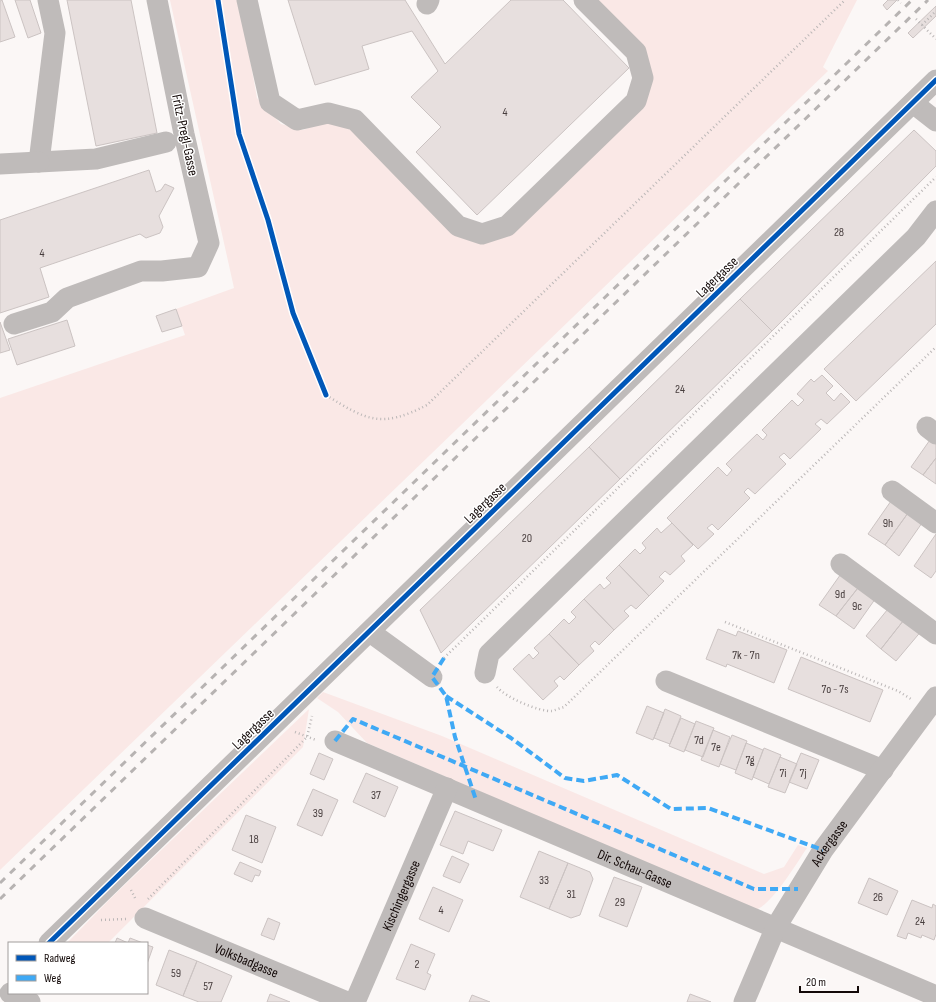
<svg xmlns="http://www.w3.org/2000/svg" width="936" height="1002" viewBox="0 0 936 1002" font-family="'Sofia Sans Condensed',sans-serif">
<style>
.green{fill:#fae8e6}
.building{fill:#e7dfde;stroke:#cbc3c2}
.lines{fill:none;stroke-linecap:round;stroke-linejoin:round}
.path{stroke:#bbb7b7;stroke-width:2.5;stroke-dasharray:1 3;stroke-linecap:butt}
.minor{stroke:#bfbbba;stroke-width:21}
.rail{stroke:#b7b3b2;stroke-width:3;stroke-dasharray:7 7;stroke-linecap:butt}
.quiet{stroke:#3fa9f5;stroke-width:4;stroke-dasharray:8 4;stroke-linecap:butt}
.cycleway-casing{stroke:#fff;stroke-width:8}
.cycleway{stroke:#0057b8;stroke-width:5}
.labels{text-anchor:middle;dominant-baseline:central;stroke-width:3;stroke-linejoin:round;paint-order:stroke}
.number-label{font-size:12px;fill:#483e3e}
.street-label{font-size:14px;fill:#130908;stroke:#fff}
</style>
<rect width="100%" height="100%" fill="#fbf7f6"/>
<path class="green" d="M170 0H239L257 98 281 124 303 130 329 120 351 125 481 244 651 76 597 0H857L823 67 828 71 0 870V398L185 335 176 309 234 288Z
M323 692 442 736 764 874 784 867 798 845 807 848C796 864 773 903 756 910L367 743 338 712 317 698Z
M309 709 303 747 108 943H67L110 899Z"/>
<path class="building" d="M2 0 15 37 0 42V1Z
M15 0H30L41 33 28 38Z
M67 0H131L157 133 96 146Z
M288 0H405L445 64 511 0H563L629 68 477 215 416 152 441 127 411 97 438 71 412 31 362 46 369 69 315 85Z
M888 0H897L887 10 883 5Z
M936 6V16L913 38 908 33Z
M914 130 936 151V166L772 331 740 299Z
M149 170 156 192 161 190 165 184 174 188 159 216 163 227 160 233 146 238 140 234 40 268 49 297 0 313V220Z
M936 261V324L856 401 824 369Z
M740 299 772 331 620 479 589 447Z
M176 309 182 326 162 332 156 316Z
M67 320 75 346 17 365 8 339Z
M0 322 10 350 0 353Z
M822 375 833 386 826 393 834 401 841 393 850 402 827 424 821 419 815 424 821 429 790 459 784 453 779 457 786 464 755 494 748 488 744 492 750 498 718 530 712 524 707 528 714 534 698 549 667 518 718 467 727 476 732 470 726 464 757 434 763 440 767 435 762 430 792 400 798 406 804 400 797 394 811 379 814 382Z
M932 437 936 440V458L923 475 911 467Z
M589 447 620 479 441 653 420 610Z
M936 458V484L923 475Z
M891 501 908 513 885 545 868 534Z
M908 513 922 523 899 556 885 545Z
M672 523 693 545 681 556 685 561 670 575 665 571 659 577 664 581 649 596 619 565 635 549 640 554 646 548 642 543 657 528 661 533Z
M936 534V571L931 578 914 566Z
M619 565 649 596 636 609 631 605 624 611 629 616 614 630 584 599 600 584 604 589 611 583 606 578Z
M843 571 861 584 836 616 819 605Z
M861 584 878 595 854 629 836 616Z
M584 599 614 630 599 645 595 641 590 646 594 651 579 665 549 634 564 619 569 624 576 617 571 612Z
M892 604 907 616 881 649 866 636Z
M907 616 923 629 896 661 881 649Z
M718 629 736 636 738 631 787 650 774 683 727 664 726 667 706 659Z
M549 634 579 665 564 680 560 676 554 681 558 686 543 700 513 669 529 654 533 659 539 653 534 648Z
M801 657 883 690 870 722 788 689Z
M647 706 664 713 653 740 636 733Z
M665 709 681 716 670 744 654 738Z
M681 718 695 724 684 752 669 746Z
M696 721 714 728 703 757 685 750Z
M713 730 730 737 719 767 701 760Z
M732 735 747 741 736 770 720 764Z
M746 743 763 750 752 780 735 773Z
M764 748 781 755 769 784 753 777Z
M319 753 333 759 324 780 310 774Z
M801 753 819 760 807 789 789 782Z
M780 757 797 764 785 793 768 787Z
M366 773 398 787 385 817 353 802Z
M313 789 338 800 322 836 297 825Z
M455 811 502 830 493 851 468 841 463 854 440 845Z
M246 815 276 827 262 863 232 850Z
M539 851 568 863 549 909 520 897Z
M452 856 469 864 460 883 443 876Z
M240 862 261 871 259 876 255 875 252 882 234 874Z
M568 863 590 872 593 879 580 915 571 918 549 909Z
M614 877 642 887 627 927 599 916Z
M869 878 898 891 887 915 858 903Z
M433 887 463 900 449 932 419 919Z
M912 900 932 908 933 904 936 906V934L934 940 922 935 921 938 908 933 906 939 897 936Z
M268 918 280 923 274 940 261 935Z
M117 938 128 943 130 938 143 943H115Z
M411 944 435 954 427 973 431 975 425 990 396 979Z
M147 945 153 947 147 964Z
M169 950 197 961 183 996 156 985Z
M197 961 232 976 221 1002H199L183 996Z
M270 994 290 1002H267Z
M690 994 711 1002H687Z
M472 995 490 1002H469Z"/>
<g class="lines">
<path class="path" d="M898 0 901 3
M916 19 936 39
M922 25 936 11
M326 395C366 420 381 429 427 405L845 0
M725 622 898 691 911 699
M444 658 936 177
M497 687C505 697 539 712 552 711 556 710 560 708 564 707L936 347
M295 732 316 740
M131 890 136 900
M148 899 307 737 312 716
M101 920 126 919"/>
<g class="minor">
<path d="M48 0 55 33 39 162 96 159 166 142"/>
<path d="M247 0 270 102 297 120 328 113 355 120 458 226 482 234 507 226 636 101 643 78 636 52 584 0"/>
<path d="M427 4 429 0"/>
<path d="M913 103 936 121"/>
<path d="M0 164 39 162"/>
<path d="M14 324 52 312 67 298 141 271H162L198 267 209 243 184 134 157 0"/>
<path d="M927 427 936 434"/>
<path d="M892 491 936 523"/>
<path d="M841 564 936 634"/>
<path d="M370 632 432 677"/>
<path d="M485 673 489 654 916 237 936 211"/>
<path d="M666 681 883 770"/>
<path id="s1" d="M335 741 936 996"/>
<path id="s2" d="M145 918 347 1002"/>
<path d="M49 943 936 80"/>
<path d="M10 993 30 1002"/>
<path id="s3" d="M355 1002 447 788"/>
<path id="s4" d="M744 1002 776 927 823 850 936 697"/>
</g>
<path class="rail" d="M0 883 912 0
M0 899 928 0"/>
<path class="quiet" d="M444 658 432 677 446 696 455 737 476 800
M446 696 511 738 565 778 584 781 617 775 671 809 708 808 823 850
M335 741 353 719 754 889H798"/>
<defs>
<path id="cycleway" d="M218 0 239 134 268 220 293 313 326 395
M49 943 936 80"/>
</defs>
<use href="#cycleway" class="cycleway-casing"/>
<use href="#cycleway" class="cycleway"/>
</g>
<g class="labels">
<g class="number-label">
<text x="505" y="112">4</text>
<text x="839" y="232">28</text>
<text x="42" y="253">4</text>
<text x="680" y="389">24</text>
<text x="888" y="523">9h</text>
<text x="527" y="538">20</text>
<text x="840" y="594">9d</text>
<text x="857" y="606">9c</text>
<text x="746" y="655">7k - 7n</text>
<text x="835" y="689">7o - 7s</text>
<text x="699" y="740">7d</text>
<text x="716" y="747">7e</text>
<text x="750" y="760">7g</text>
<text x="783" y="773">7i</text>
<text x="803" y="773">7j</text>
<text x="376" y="795">37</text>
<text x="318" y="813">39</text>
<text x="254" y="839">18</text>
<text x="544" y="880">33</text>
<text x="571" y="894">31</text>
<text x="878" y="897">26</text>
<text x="620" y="902">29</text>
<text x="441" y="910">4</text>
<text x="920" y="921">24</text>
<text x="417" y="964">2</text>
<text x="176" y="973">59</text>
<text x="208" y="986">57</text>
</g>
<g class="street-label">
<text transform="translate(185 135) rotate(78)">Fritz-Pregl-Gasse</text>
<text transform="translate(717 277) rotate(-44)">Lagergasse</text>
<text transform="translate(485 503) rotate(-44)">Lagergasse</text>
<text transform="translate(253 729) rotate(-44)">Lagergasse</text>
<text stroke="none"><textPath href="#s4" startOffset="181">Ackergasse</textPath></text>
<text stroke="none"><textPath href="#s1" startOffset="326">Dir. Schau-Gasse</textPath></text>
<text stroke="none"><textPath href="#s3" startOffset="116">Kischingergasse</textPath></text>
<text stroke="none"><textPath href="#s2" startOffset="110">Volksbadgasse</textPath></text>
</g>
</g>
<rect x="8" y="942" width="140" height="52" fill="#ffffff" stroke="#a19d9c"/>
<rect x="16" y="955" width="20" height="6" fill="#0057b8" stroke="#a19d9c"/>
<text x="44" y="962" font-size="12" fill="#130908">Radweg</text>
<rect x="16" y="975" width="20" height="6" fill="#3fa9f5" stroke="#a19d9c"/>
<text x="44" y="982" font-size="12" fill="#130908">Weg</text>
<path d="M800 986v6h58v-6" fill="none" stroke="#130908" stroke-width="2"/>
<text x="806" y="986" font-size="12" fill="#130908" stroke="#ffffff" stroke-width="3" paint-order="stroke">20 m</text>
</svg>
